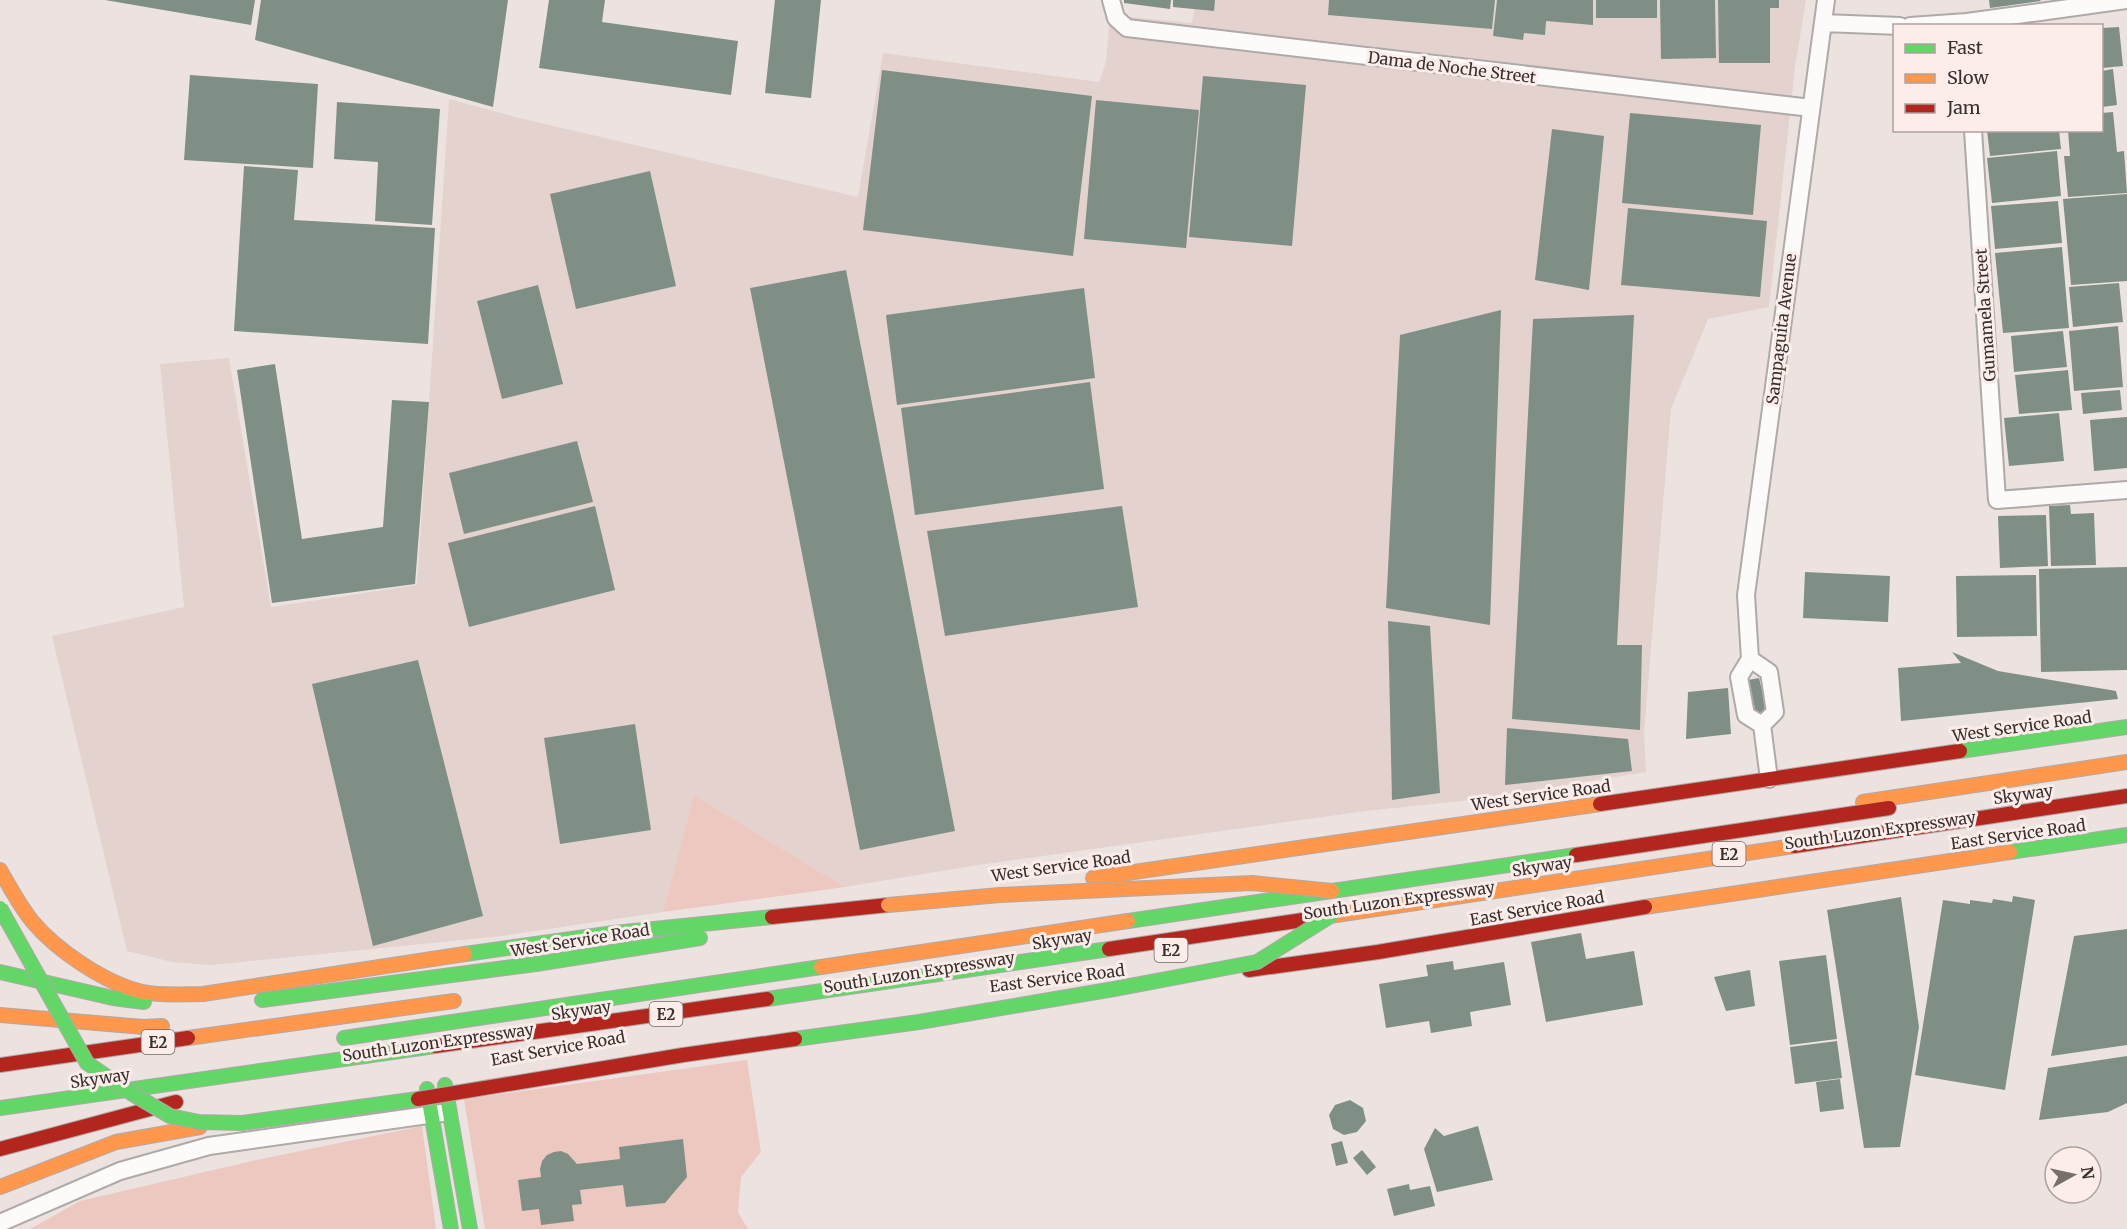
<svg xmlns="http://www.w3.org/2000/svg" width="2127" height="1229" viewBox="0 0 2127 1229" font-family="Merriweather,serif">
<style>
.built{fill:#e3d2ce}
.green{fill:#edc8c1}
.building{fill:#7f8f85}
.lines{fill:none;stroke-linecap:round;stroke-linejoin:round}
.street-casing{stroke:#afa9a7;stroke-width:20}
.fast-casing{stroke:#afa9a7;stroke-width:16}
.slow-casing{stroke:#afa9a7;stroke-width:16}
.jam-casing{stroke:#afa9a7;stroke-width:16}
.street{stroke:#fcfbfa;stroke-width:16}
.fast{stroke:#63d668;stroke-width:14}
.slow{stroke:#ff974d;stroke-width:14}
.jam{stroke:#b3261e;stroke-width:14}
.fast-bridge-casing{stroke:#afa9a7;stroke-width:16;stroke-linecap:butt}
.slow-bridge-casing{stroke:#afa9a7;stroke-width:16;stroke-linecap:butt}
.jam-bridge-casing{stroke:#afa9a7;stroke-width:16;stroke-linecap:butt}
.fast-bridge{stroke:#63d668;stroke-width:14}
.slow-bridge{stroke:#ff974d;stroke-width:14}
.jam-bridge{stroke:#b3261e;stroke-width:14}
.labels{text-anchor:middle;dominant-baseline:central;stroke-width:6;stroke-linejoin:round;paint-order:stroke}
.shield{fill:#fdedea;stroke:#726966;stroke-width:1.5}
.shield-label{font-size:15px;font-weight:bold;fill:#36302e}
.street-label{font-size:16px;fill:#36302e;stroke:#fdedea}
</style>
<rect width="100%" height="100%" fill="#ece3e0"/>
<path class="built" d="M1196 0H1806L1795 67 1769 307 1708 319 1671 409 1644 733 1646 772 1480 799 1366 811 978 865 845 887 694 795 663 912 502 936 211 965 172 962 127 951 52 636 184 607 160 364 229 358 271 607 417 585 449 99 519 118 858 197 883 53 1099 82 1106 62 1110 15 1192 23Z"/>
<path class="green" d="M694 795 845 887 663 912Z
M747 1060 761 1152 741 1177 738 1212 748 1229H485L464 1099Z
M422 1126 436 1229H30L80 1201 252 1161Z"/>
<path class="building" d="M105 0H255L251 25Z
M261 0H508L493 107 255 40Z
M549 0H605L602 22 738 41 731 95 539 68Z
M775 0H821L811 98 765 93Z
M1124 0H1171L1170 9 1124 3Z
M1173 0H1215L1214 11 1173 7Z
M1329 0H1495L1492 29 1328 15Z
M1497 0H1593V25L1546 21 1545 35 1524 33 1523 40 1493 36Z
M1596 0H1657V18H1596Z
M1660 0H1715L1716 58 1661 59Z
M1718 0H1779V8H1770V63H1719Z
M1989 0H2040L2041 1 1990 8Z
M2119 27 2123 66 2102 68V28Z
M2113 69 2117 105 2102 107V71Z
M882 70 1092 96 1073 256 863 230Z
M190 75 318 84 313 168 184 160Z
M1203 76 1306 85 1292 246 1189 237Z
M1096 100 1199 110 1186 248 1084 239Z
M337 102 440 109 432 225 375 221 378 162 334 159Z
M2113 112 2117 152 2124 151 2127 193 2068 197 2064 156H2070L2068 130H2102V113Z
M1630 113 1761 125 1753 215 1622 203Z
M1552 129 1604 136 1589 290 1535 280Z
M1987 130H2059L2061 149 1990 156Z
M2057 151 2061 196 1992 203 1987 158Z
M244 166 298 170 294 220 435 228 428 344 234 331Z
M650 171 676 286 576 309 550 194Z
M2127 194V281L2071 285 2063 199Z
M2058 201 2062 243 1995 249 1991 206Z
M1628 208 1767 221 1760 297 1621 285Z
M2062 247 2069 328 2003 333 1995 253Z
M846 270 955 831 860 850 750 288Z
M2119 283 2123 322 2073 327 2069 287Z
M538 285 563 384 502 399 477 301Z
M1084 288 1095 378 897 405 886 315Z
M1501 310 1490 625 1386 608 1400 335Z
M1634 315 1617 645H1642L1640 730 1512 719 1533 319Z
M2118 326 2123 387 2074 391 2069 331Z
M2063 331 2067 367 2014 372 2011 336Z
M275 364 302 539 383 527 392 400 429 402 415 584 272 603 237 370Z
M2068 370 2072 410 2019 414 2015 375Z
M1090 382 1104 489 915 515 901 408Z
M2120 390 2122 410 2083 414 2081 393Z
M2059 413 2064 461 2009 466 2004 418Z
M2127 417V468L2094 471 2090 420Z
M577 441 593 502 464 534 449 473Z
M2070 505 2071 514 2094 513 2096 565 2051 566 2049 506Z
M595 506 615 590 469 627 448 543Z
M1122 506 1138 607 945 636 927 531Z
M2046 515 2048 566 2000 568 1998 516Z
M2127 567V670L2041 672 2039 569Z
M1805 572 1890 576 1888 622 1803 618Z
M2036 575 2037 636 1957 637 1956 576Z
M1388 621 1430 626 1440 793 1392 800Z
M1952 652 1998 671 2116 691 2118 699 1901 721 1898 668 1961 663Z
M418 660 483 916 373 946 312 684Z
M1759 678 1767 711 1756 713 1748 680Z
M1728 688 1731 734 1686 739 1688 692Z
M635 724 651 830 560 844 544 738Z
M1507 728 1628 739 1632 771 1505 785Z
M2013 896 2035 900 2005 1090 1915 1075 1943 900 1970 904V900L1992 903 1993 899 2012 902Z
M1901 897 1919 1027 1900 1147 1864 1148 1827 910Z
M2127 929V1045L2051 1056 2074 936Z
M1581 933 1586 959 1634 951 1643 1005 1546 1022 1531 942Z
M1826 955 1837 1039 1790 1045 1779 961Z
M1453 961 1454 970 1504 962 1511 1005 1470 1012 1472 1026 1431 1033 1429 1021 1386 1028 1379 984 1428 976 1426 965Z
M1750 970 1755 1006 1726 1011 1714 977Z
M1837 1041 1842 1078 1795 1084 1790 1047Z
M2127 1056V1103L2108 1112 2039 1120 2048 1068Z
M1840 1079 1844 1109 1820 1112 1816 1082Z
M1350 1100 1363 1108 1366 1121 1357 1132 1344 1135 1333 1129 1329 1115 1335 1105Z
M1478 1126 1493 1180 1437 1192 1424 1149 1435 1128 1444 1136Z
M683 1139 687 1177 665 1203 626 1207 623 1185 580 1190 582 1204 572 1205 574 1221 541 1225 539 1209 522 1211 518 1180 541 1177 540 1169 542 1161 547 1155 554 1152 561 1151 568 1154 577 1164 620 1159 619 1147Z
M1342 1141 1348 1163 1336 1166 1331 1144Z
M1362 1150 1376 1167 1367 1175 1353 1158Z
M1409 1184 1410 1190 1430 1186 1435 1206 1394 1216 1387 1189Z"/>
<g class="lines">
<defs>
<path id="street" d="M1111 0 1116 18 1127 28 1811 108
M1823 23 1900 26
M1910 26 1967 22 2127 0
M1973 130 1997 500 2127 490
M1750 659 1769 672 1775 712 1762 725
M1762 725 1746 715 1739 677 1750 659 1746 595 1826 0
M1762 725 1769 779
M0 1223 120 1171 209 1146 442 1113"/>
<path id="fast" d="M1960 751 2127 727
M2010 852 2127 835
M1128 921 1576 855
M465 954 614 933 772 917
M0 972 113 998 144 1002
M767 999 1109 949
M262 1000 536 964 700 938
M344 1038 821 967
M445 1085 470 1229
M427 1089 451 1229
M0 1108 435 1046"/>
<path id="slow" d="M1863 802 2127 762
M0 870C10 887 19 905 32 921 56 950 106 984 143 992 163 996 183 994 203 994L465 954
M1093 878 1600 804
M1645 907 2010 852
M1303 920 1794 846
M821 967 1128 921
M0 1015 144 1027 162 1026
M188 1038 454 1001
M0 1187 116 1142 200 1127"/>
<path id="jam" d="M1600 804 1960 751
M1794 846 2127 796
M1576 855 1889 808
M772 917 888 905
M1109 949 1303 920
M1249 970 1378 952 1645 907
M435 1046 767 999
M0 1065 188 1038
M0 1149 176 1102"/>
</defs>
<use href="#street" class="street-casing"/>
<use href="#fast" class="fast-casing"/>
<use href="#slow" class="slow-casing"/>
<use href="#jam" class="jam-casing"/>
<use href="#street" class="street"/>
<use href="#fast" class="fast"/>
<use href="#slow" class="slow"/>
<use href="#jam" class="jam"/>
<defs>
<path id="fast-bridge" d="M0 908 87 1063 131 1093 170 1116 199 1122 242 1123 418 1099
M795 1039 919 1022 1114 989 1257 962 1332 915"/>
<path id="slow-bridge" d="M888 905 1000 895 1252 883 1332 891"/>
<path id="jam-bridge" d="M418 1099 683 1055 795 1039"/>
</defs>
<use href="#fast-bridge" class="fast-bridge-casing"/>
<use href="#slow-bridge" class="slow-bridge-casing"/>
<use href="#jam-bridge" class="jam-bridge-casing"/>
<use href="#fast-bridge" class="fast-bridge"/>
<use href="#slow-bridge" class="slow-bridge"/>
<use href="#jam-bridge" class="jam-bridge"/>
</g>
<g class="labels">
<g class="shield">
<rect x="1712.5" y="842" width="33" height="24" rx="4.5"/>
<rect x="1154.5" y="938" width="33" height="24" rx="4.5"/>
<rect x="649.5" y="1002" width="33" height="24" rx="4.5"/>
<rect x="141.5" y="1030" width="33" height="24" rx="4.5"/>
</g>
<g class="shield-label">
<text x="1729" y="854">E2</text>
<text x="1171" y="950">E2</text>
<text x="666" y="1014">E2</text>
<text x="158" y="1042">E2</text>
</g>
<g class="street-label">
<text transform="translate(1452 67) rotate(7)">Dama de Noche Street</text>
<text transform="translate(1985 315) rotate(-94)">Gumamela Street</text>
<text transform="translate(1781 329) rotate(-83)">Sampaguita Avenue</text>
<text transform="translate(2022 726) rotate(-8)">West Service Road</text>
<text transform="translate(2023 794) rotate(-8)">Skyway</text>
<text transform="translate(1541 795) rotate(-8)">West Service Road</text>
<text transform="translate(1880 830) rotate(-8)">South Luzon Expressway</text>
<text transform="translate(2018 834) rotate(-8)">East Service Road</text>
<text transform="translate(1061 866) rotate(-8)">West Service Road</text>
<text transform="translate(1542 866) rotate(-9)">Skyway</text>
<text transform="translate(1399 900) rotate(-8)">South Luzon Expressway</text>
<text transform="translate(1537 908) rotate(-10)">East Service Road</text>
<text transform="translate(1062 939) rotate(-9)">Skyway</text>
<text transform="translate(580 940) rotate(-9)">West Service Road</text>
<text transform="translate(919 972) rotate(-9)">South Luzon Expressway</text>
<text transform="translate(1057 978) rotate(-7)">East Service Road</text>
<text transform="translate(581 1010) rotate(-8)">Skyway</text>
<text transform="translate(438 1042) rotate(-8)">South Luzon Expressway</text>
<text transform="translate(558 1048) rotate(-10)">East Service Road</text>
<text transform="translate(100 1078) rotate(-8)">Skyway</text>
</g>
</g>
<rect x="1893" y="24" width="210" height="108" fill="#fdedea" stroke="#ada19f" stroke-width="1.5"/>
<rect x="1905" y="44" width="30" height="9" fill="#63d668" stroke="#ada19f" stroke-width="1.5"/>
<text x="1947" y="54" font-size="18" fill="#36302e">Fast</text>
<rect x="1905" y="74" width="30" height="9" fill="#ff974d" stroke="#ada19f" stroke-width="1.5"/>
<text x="1947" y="84" font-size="18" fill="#36302e">Slow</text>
<rect x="1905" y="104" width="30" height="9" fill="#b3261e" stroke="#ada19f" stroke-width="1.5"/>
<text x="1947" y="114" font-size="18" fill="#36302e">Jam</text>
<g transform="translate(2073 1175) rotate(82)"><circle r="28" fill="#fdedea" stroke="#ada19f" stroke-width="1.5"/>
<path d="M0-4.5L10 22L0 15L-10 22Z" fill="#766f6c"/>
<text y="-9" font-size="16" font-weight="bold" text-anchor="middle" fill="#36302e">N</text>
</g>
</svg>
